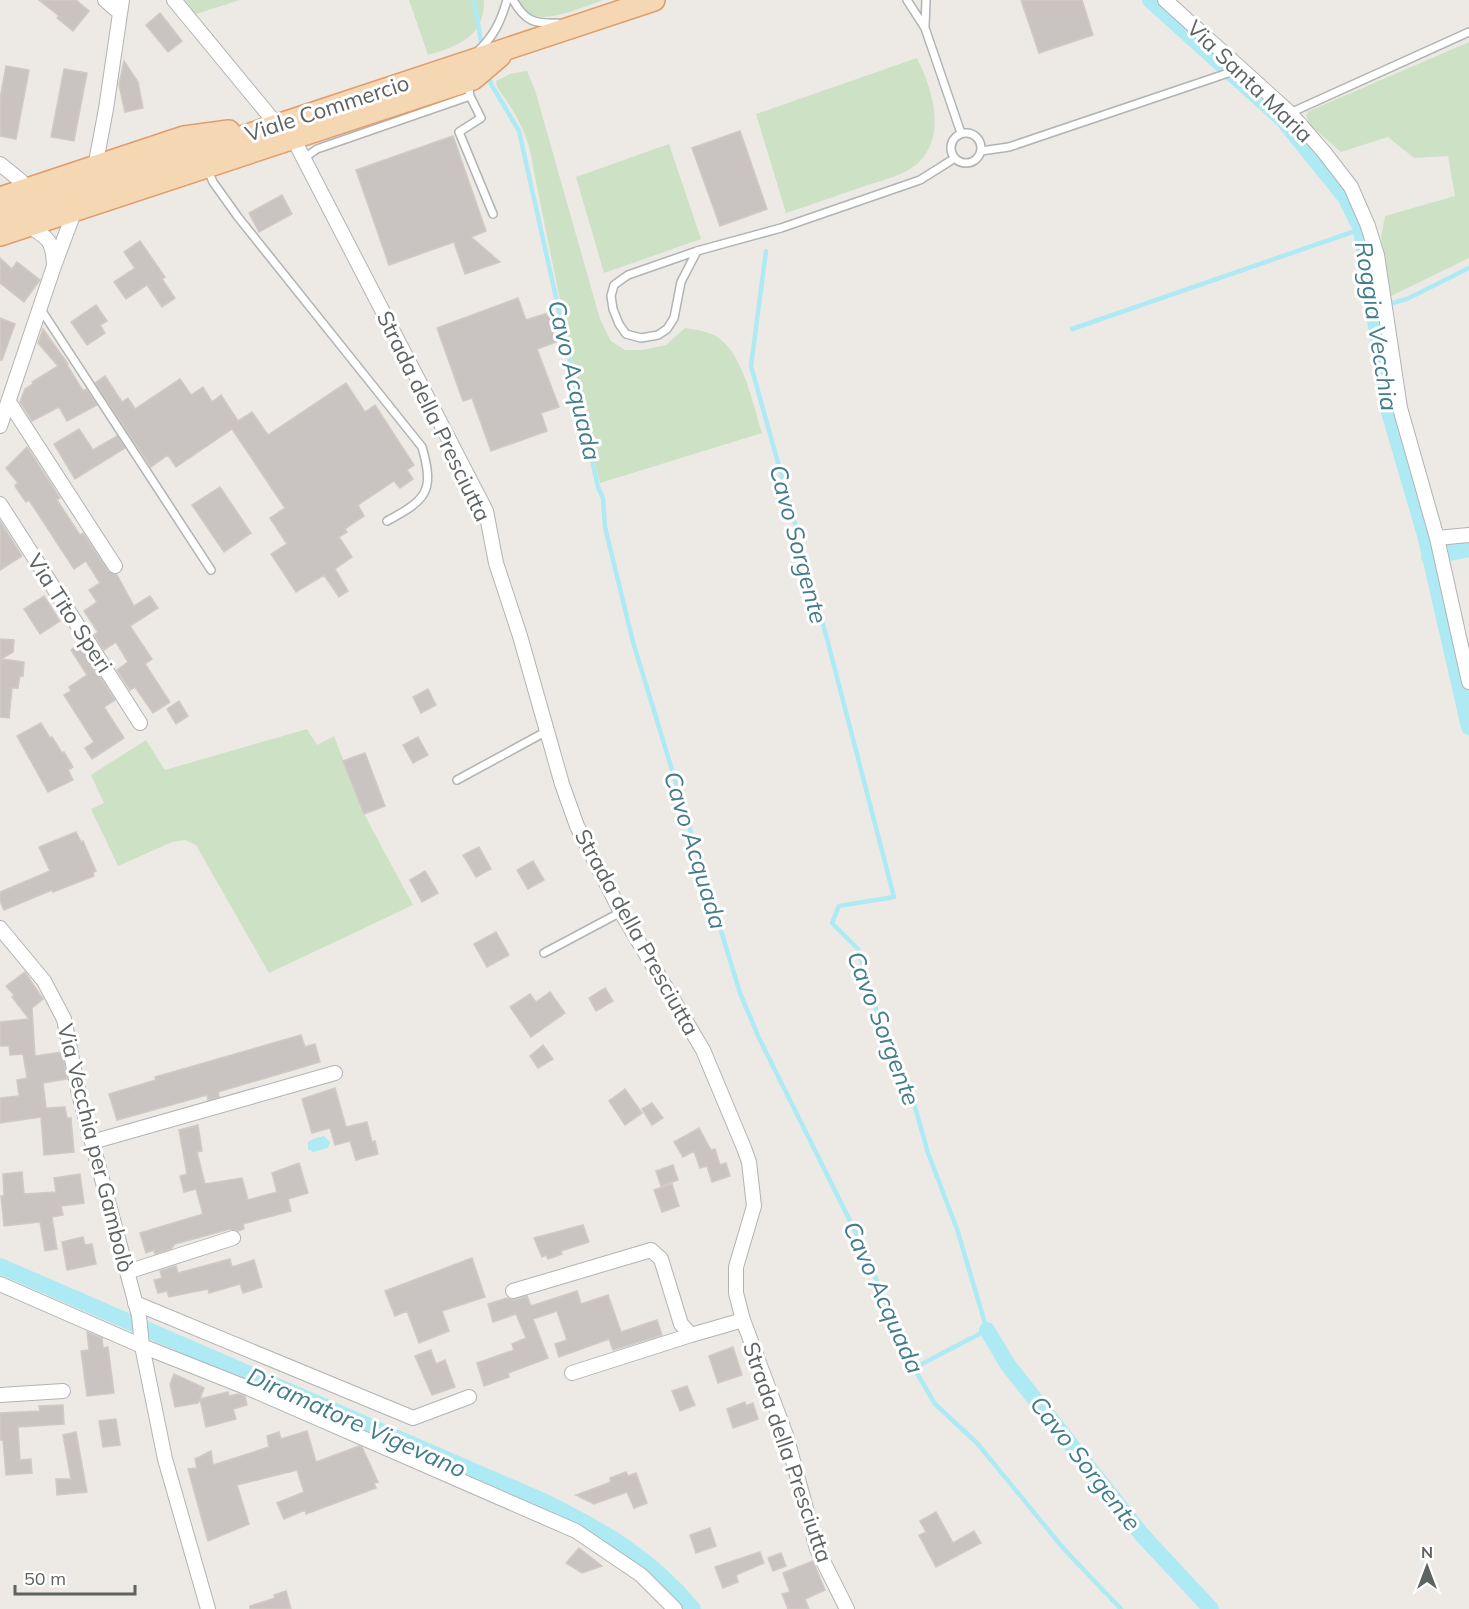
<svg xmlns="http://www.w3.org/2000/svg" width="1469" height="1609" viewBox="0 0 1469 1609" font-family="Mulish,sans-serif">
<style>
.green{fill:#cde2c5}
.water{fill:#aeeaf4}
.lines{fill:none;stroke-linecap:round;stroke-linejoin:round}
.stream{stroke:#aeeaf4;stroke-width:4.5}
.canal{stroke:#aeeaf4;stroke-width:16}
.building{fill:#c9c4c2;stroke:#d1c9c4;stroke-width:1.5}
.service-casing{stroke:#b0b4b5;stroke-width:10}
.minor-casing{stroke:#b0b4b5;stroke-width:16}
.primary-casing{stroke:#df9d6c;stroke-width:24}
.service{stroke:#fff;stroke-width:7}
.minor{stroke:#fff;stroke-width:14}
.primary{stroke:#f5d7b3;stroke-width:21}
.labels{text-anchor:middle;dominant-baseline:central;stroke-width:6;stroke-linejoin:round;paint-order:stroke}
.street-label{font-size:22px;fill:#5d6263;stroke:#fff}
.water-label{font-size:24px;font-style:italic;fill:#437c8b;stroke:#fff}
</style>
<rect width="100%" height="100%" fill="#ede9e5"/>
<path class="green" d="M185 0H240L196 14Z
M409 0H484C485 37 458 46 428 55Z
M518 0H603C585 6 543 26 526 12 523 10 520 3 518 0Z
M1469 42V258L1391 296 1381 237 1385 216 1455 196 1448 156 1414 158 1388 137 1341 152 1310 125 1306 116 1309 111Z
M917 58C932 88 947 134 919 162 906 175 883 180 865 186 839 195 813 204 786 213L756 114Z
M527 71 535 90 600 319 611 341 625 350H642L666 345 685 328C697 330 710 331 720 339 744 357 753 405 762 433L600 483 586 428 534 172C529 134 518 117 497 87L496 81 510 74Z
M669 144 701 239 604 273 576 177Z
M307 729 317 745 334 736 364 814 413 905 269 973 196 845 185 840 172 842 118 866 91 809 104 803 91 775 146 740 165 770Z"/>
<path class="water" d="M324 1136 330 1142 328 1148 313 1152 308 1149V1142L313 1139Z"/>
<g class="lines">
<path class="stream" d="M474 0 482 47
M488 73 491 84 519 131 598 487 603 498 605 527 633 642 740 993 759 1038 858 1237 914 1368 935 1404 977 1443 1064 1549 1121 1609
M766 251 751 366 826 635 894 897 839 906 832 923 858 949 880 1022 910 1089 928 1153 957 1229 987 1330 914 1368
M1374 308 1407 299 1469 268
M1072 329 1361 229"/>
<path class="canal" d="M1150 0 1283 120 1345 197 1361 229 1389 412 1425 535 1469 727
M1429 557 1469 549
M0 1266 541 1500C602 1530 649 1556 693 1609
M987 1330 1008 1365 1143 1536 1211 1609"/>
</g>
<path class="building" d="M39 0H76L89 11 73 31 57 18 59 16Z
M1021 0H1082L1093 35 1039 53Z
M160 13 182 41 168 52 146 25Z
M124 61 138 82 143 108 125 112 119 85Z
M6 66 29 70 16 139 0 136V99Z
M64 69 87 73 74 141 51 137Z
M740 131 767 209 720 226 692 148Z
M453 136 486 231 471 237 500 262 465 274 454 242 389 265 356 170Z
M282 195 292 214 259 232 249 213Z
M140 241 165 277 162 279 175 298 162 307 147 285 126 299 114 282 135 268 124 252Z
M0 258 12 269 17 262 40 280 24 302 0 283Z
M518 298 526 320 551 312 554 327 551 328 556 342 537 349 559 407 541 413 547 431 491 451 472 398 463 401 437 328Z
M96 305 107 321 100 325 105 333 87 345 71 322Z
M0 318 15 324 2 360H0Z
M43 329 68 364 67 365 83 391 86 389 97 405 67 421 59 407 32 421 20 402 25 389 33 384 32 382 58 366 38 343Z
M105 376 122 402 128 398 135 409 180 379 191 395 203 387 212 402 221 395 238 421 252 412 268 435 346 383 365 412 375 405 414 465 407 470 413 479 400 488 394 481 358 505 364 516 345 529 347 532 339 537 352 557 335 569 348 591 339 597 324 575 296 592 271 554 287 544 270 518 285 508 232 429 176 467 168 455 151 467 95 383Z
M79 429 93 450 117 436 125 448 75 479 54 444Z
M27 447 60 498 57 500 80 535 83 533 108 571 117 575 134 606 150 596 158 608 130 626 152 659 145 664 170 702 153 713 135 687 130 690 117 670 128 662 116 642 104 650 94 635 98 632 84 611 97 602 89 590 100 583 86 561 74 569 29 500 26 502 16 488 15 485 18 483 6 468Z
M220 487 251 533 224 552 192 505Z
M0 521 22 556 0 570Z
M44 596 60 621 40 634 24 609Z
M0 639 14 640 13 652 1 659 24 662 23 676 20 675 18 688H12L9 718 0 717Z
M79 644 115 700 104 707 124 738 92 759 85 748 94 742 64 695 71 691 69 687 87 675 71 650Z
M428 689 436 705 421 713 413 697Z
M179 701 188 716 176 724 167 709Z
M41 723 50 738 52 737 62 753 64 752 73 767 68 770 73 780 48 792 17 736Z
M418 737 428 755 413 763 403 745Z
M365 753 385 806 364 814 343 761Z
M76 832 81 842 83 841 96 871 93 872 94 876 53 892 52 890 4 910 0 901V892L50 871 39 847Z
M479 847 491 869 476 877 463 855Z
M533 861 544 880 528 889 517 870Z
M425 871 438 893 422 902 410 880Z
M496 932 509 955 487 967 474 944Z
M25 972 43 999 32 1008 35 1056 62 1052 67 1079 43 1083 46 1108 65 1107 67 1118H71L74 1152 44 1155 41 1117 0 1123V1098L19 1096 17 1080 27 1078 23 1054 10 1055 9 1046H0V1022L29 1019 12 997 14 995 6 986Z
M605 988 613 1001 596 1011 589 998Z
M550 992 565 1013 531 1037 510 1007 530 994 536 1002Z
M301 1035 305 1047 315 1044 320 1062 218 1092 219 1097 208 1100 207 1095 117 1120 109 1094 156 1080 155 1077Z
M543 1045 553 1059 538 1068 530 1056Z
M335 1088 346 1127 367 1122 372 1142 375 1141 378 1154 356 1160 350 1141 335 1145 330 1128 312 1133 302 1099Z
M625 1089 642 1113 625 1125 609 1101Z
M652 1103 663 1118 652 1125 642 1109Z
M198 1125 202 1151 197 1152 205 1184 242 1178 248 1200 277 1192 272 1173 299 1163 308 1193 288 1199 291 1211 243 1224 244 1229 238 1231 230 1229 175 1244 171 1249 155 1254 154 1250 146 1253 140 1233 203 1214 196 1189 184 1192 180 1176 187 1174 179 1130Z
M699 1128 711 1150 715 1149 720 1165 726 1163 730 1176 712 1182 707 1166 700 1168 694 1151 683 1157 674 1142Z
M673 1165 678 1180 661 1186 656 1171Z
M22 1172 24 1194 56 1192 54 1178 80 1174 84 1203 61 1206 63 1215 52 1217 57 1249 45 1251 40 1222 4 1226 1 1196H4L3 1174Z
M672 1184 679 1206 662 1212 654 1190Z
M583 1225 589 1242 561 1251 562 1254 548 1259 546 1255 542 1257 534 1238Z
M83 1237 85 1245 92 1244 96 1264 67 1270 62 1242Z
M472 1258 485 1297 442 1311 449 1331 419 1343 407 1311 395 1316 385 1291Z
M230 1259 232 1267 254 1260 262 1287 243 1293 240 1284 209 1293 208 1289 169 1297 167 1291 158 1293 154 1280 162 1278 160 1271 176 1266 178 1273Z
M577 1291 581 1304 608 1295 621 1332 657 1320 662 1335 613 1350 609 1339 559 1357 555 1344 567 1340 557 1311 533 1319 548 1358 508 1373 509 1377 484 1386 477 1363 514 1350 512 1344 526 1338 516 1314 493 1322 488 1304 507 1298 515 1300 527 1296 531 1306Z
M87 1332 102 1338 103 1348 108 1347 114 1393 87 1396 81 1351 89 1350Z
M733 1347 742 1375 718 1383 709 1356Z
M431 1350 436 1364 445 1360 455 1387 432 1395 415 1356Z
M174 1374 204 1388 200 1399 228 1392 229 1396 238 1394 245 1396 247 1405 233 1409 236 1419 206 1427 200 1399 198 1403 175 1407 170 1384Z
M687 1386 695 1405 680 1411 672 1391Z
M745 1402 746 1406 753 1403 758 1419 733 1428 727 1409Z
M63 1405 64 1424 18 1427 20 1460 31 1459 32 1473 6 1475 3 1440H0V1413L40 1411 39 1406Z
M116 1419 120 1445 103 1447 99 1421Z
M307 1431 316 1462 359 1446 362 1447 378 1482 374 1483 376 1488 306 1514 305 1510 284 1519 277 1503 304 1492 297 1470 237 1485 249 1524 208 1541 188 1469 197 1468 195 1459 211 1451 213 1465 269 1447 267 1436 279 1432 281 1439Z
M76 1432 87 1492 57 1495 56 1479H71L63 1435Z
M626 1472 628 1476 636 1473 647 1503 634 1508 627 1492 594 1504 576 1495 611 1482 610 1478Z
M936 1512 953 1543 974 1531 981 1543 936 1567 919 1535 926 1532 920 1521Z
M710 1528 716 1546 696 1553 690 1535Z
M579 1548 602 1566 582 1573 566 1563Z
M760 1552 764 1563 736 1575 738 1582 723 1588 715 1567Z
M781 1553 786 1566 773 1571 768 1558Z
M813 1561 825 1590 805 1599 809 1609H788L782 1594 790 1592 783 1573Z
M286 1591 291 1609H250V1606L275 1598 274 1595Z"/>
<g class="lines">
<defs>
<path id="service" d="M513 0C525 21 534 24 557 23
M907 0 925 28 961 133
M925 26 926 0
M478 51C494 36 501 21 507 0
M470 96 481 118 459 132 493 214
M1290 113 1469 32
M951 148a15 15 0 1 1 30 0a15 15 0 1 1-30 0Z
M981 151 1009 147 1240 69
M303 159 317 149 470 96 468 83
M207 168 213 182 238 217 422 447C435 492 426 500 387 521
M697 251 681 282 674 318 667 329 658 335 641 338 626 334 619 324 613 309 611 296 614 285 628 275 697 251 781 228 920 180 955 158
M40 308 211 570
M457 780 547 731
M544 953 621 912"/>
<path id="minor" d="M105 0 120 13
M174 0 277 125
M1165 0 1290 113 1324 152 1351 187 1368 226 1377 255 1400 408 1437 538 1469 682
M293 138 486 511 496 563 520 636 562 784 577 826 621 912 703 1050 744 1148 749 1162 754 1206 736 1267V1293L743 1320 786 1435 817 1549 847 1609
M0 164 21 181
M95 167 106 109 122 0
M28 226C48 237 53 241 54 265
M9 402 115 566
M0 426 54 266 75 210
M0 504 140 723
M1437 538 1469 535
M0 928 44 981 64 1019 79 1094 139 1316 142 1346 165 1459 208 1609
M92 1142 335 1073
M127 1272 233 1238
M0 1284 142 1346 248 1388 576 1531 641 1575 675 1609
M513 1291 651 1250 661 1259 681 1324 691 1335 743 1320
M135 1303 413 1418 469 1397
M572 1373 691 1335
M0 1395 63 1391"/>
<path id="primary" d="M0 198 184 137 229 131
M0 217 654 0
M0 235 473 79 500 56"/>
</defs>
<use href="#service" class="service-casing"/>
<use href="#minor" class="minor-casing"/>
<use href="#primary" class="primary-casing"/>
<use href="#service" class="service"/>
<use href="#minor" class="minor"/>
<use href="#primary" class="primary"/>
</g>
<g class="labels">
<g class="street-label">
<text transform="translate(1250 81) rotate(44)">Via Santa Maria</text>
<text transform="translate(327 108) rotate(-18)">Viale Commercio</text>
<text transform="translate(434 416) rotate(64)">Strada della Presciutta</text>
<text transform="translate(70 613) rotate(57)">Via Tito Speri</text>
<text transform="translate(637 932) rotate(61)">Strada della Presciutta</text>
<text transform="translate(96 1148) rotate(76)">Via Vecchia per Gambolò</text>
<text transform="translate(788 1452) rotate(71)">Strada della Presciutta</text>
</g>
<g class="water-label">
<text transform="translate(1377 326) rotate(81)">Roggia Vecchia</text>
<text transform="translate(575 380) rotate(77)">Cavo Acquada</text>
<text transform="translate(799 544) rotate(75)">Cavo Sorgente</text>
<text transform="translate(696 850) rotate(73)">Cavo Acquada</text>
<text transform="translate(884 1028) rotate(69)">Cavo Sorgente</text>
<text transform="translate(884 1297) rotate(66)">Cavo Acquada</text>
<text transform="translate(357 1422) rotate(24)">Diramatore Vigevano</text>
<text transform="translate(1086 1463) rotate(52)">Cavo Sorgente</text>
</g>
</g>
<g transform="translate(1427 1567)" stroke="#ffffff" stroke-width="4.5" paint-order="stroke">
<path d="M0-4.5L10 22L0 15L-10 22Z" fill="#5d6263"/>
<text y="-9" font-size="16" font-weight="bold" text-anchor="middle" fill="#5d6263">N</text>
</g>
<path d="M15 1585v9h120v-9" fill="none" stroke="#5d6263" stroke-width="3"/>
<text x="24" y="1585" font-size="18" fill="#5d6263" stroke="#ffffff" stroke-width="4.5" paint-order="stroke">50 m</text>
</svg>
